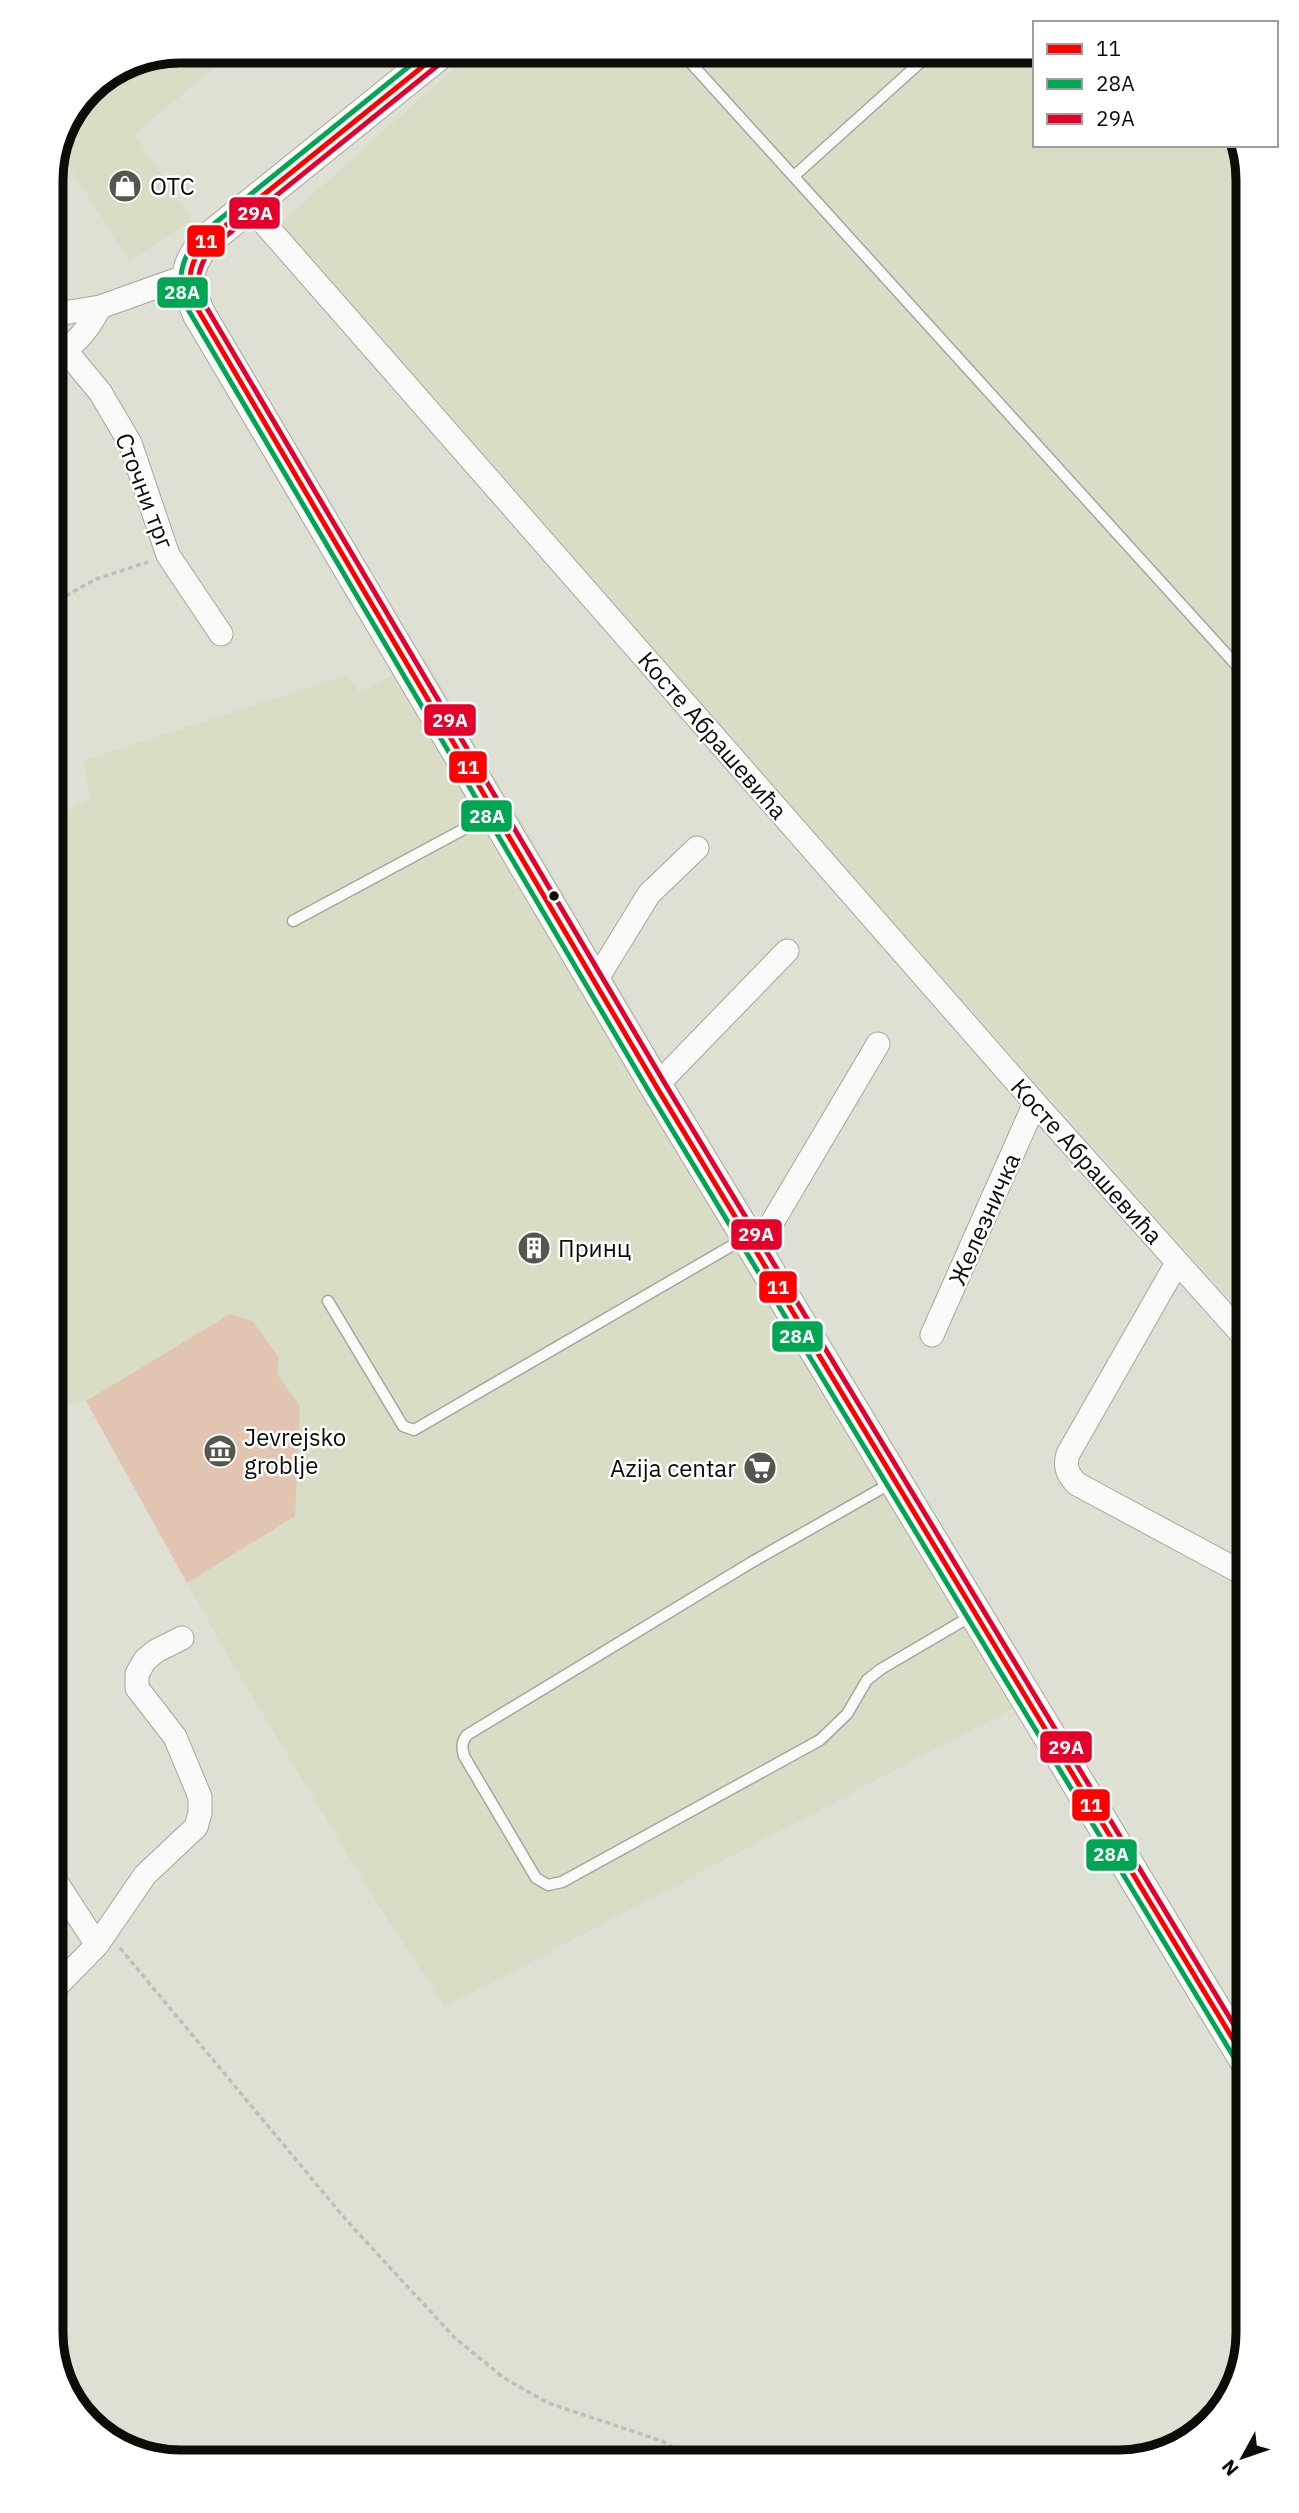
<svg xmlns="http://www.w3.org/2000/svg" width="1299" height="2513" viewBox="0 0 1299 2513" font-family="'IBM Plex Sans',sans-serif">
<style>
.built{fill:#d9ddc6}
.green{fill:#e1c5b1}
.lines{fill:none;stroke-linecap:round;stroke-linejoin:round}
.lane-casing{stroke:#a5a79d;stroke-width:13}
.street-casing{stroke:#a5a79d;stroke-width:25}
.secondary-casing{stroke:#a5a79d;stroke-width:34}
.path{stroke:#bebfba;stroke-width:3.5;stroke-dasharray:5 3.5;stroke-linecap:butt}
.lane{stroke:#fafaf8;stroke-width:10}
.street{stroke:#fafaf8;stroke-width:23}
.secondary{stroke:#fafaf8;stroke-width:32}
.bus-1-casing{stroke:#fff;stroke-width:10}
.bus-2-casing{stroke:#fff;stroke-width:10}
.bus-3-casing{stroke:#fff;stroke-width:10}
.bus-1{stroke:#f00;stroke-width:5}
.bus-2{stroke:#00a651;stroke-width:5}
.bus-3{stroke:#e4002b;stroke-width:5}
.bus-dot{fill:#0c0d06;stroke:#fff;stroke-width:2.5}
.labels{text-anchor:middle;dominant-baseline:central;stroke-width:5;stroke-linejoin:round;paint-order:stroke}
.poi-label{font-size:24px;fill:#0c0d06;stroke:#fff;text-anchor:start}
.street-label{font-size:24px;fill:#0c0d06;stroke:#fff}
.rim{fill:none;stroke:#0c0d06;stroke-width:9}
.line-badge{stroke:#fff;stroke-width:2.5}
.badge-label{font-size:19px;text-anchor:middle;font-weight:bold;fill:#fff}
</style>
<rect width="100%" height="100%" fill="#dde0d3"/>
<path class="built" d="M180 51H235L134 134 192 220 129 261 60 152 89 88 131 60Z
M473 51H784L786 54 789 51H1035V145H1241L1248 180V1320L274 229Z
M425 657 1034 1697 445 2007 377 1903 235 1668 187 1583 295 1516 300 1406 277 1374 279 1358 253 1321 230 1314 86 1401 51 1409V818L90 799 83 761 346 675 360 693Z"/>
<path class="green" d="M230 1314 253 1321 279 1358 277 1374 300 1406 295 1516 187 1583 86 1401Z"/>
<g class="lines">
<defs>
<path id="lane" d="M680 51 1248 678
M794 176 933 51
M293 921 492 814
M328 1301 403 1426 414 1430 745 1238
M893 1482 752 1562 467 1735C461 1742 462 1748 464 1756L536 1878 548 1885 562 1882 820 1740 847 1714 867 1680 881 1669 973 1615"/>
<path id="street" d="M250 207 1035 1103 1248 1341
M51 315 100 307 187 276
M66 351 100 392 130 443 168 555 221 634
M51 362C74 344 86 334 100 307
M595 982 649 894 697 848
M656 1086 787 951
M756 1250 878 1044
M1177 1263 1068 1454C1064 1467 1068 1475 1077 1484L1248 1576
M932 1335 1035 1103
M51 1874 97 1945
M51 1992 97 1945 145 1875 196 1827 200 1813V1797L175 1737 137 1688V1674L145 1660 156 1651 182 1638"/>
<path id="secondary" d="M442 51 205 242C183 271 185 282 199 314L656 1086 1248 2064"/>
</defs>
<use href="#lane" class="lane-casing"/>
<use href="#street" class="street-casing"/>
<use href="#secondary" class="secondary-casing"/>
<path class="path" d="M51 604 96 579 148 562
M120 1948 347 2221 455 2338 504 2378 548 2403 662 2441 697 2462"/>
<use href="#lane" class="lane"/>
<use href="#street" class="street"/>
<use href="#secondary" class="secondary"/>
<defs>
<path id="bus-1" d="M442 51 205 242C190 263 186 278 194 303L656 1086 1248 2064"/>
<path id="bus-2" d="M428 51 199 236C181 259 176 278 186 306L648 1090 1241 2069"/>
<path id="bus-3" d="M447 58 211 248C199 266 195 279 202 300L664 1082 1248 2048"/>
</defs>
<use href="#bus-1" class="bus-1-casing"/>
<use href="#bus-2" class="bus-2-casing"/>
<use href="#bus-3" class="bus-3-casing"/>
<use href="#bus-1" class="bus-1"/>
<use href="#bus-2" class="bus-2"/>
<use href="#bus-3" class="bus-3"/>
</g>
<defs>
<symbol id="shop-disc" viewBox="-11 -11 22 22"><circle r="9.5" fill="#55574e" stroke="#fff"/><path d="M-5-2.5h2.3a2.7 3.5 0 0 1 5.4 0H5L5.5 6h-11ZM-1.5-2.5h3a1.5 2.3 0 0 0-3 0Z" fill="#fff"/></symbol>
<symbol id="building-disc" viewBox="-11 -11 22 22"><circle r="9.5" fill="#55574e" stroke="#fff"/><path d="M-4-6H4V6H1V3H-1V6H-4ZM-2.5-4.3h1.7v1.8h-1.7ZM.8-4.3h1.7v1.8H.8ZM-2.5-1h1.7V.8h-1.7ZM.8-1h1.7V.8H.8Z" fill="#fff"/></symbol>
<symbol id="museum-disc" viewBox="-11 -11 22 22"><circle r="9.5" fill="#55574e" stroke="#fff"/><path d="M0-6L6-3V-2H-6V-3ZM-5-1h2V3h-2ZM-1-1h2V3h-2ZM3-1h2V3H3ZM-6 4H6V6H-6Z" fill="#fff"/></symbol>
<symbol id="supermarket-disc" viewBox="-11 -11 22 22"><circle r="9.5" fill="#55574e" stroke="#fff"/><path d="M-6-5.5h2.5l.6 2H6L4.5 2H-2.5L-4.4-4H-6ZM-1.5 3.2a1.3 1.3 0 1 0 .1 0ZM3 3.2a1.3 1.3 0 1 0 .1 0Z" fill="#fff"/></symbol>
</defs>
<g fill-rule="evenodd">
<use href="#shop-disc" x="106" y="167" width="38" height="38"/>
<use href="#building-disc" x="515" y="1229" width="38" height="38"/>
<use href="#museum-disc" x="201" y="1432" width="38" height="38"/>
<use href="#supermarket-disc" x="741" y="1449" width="38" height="38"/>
</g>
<circle class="bus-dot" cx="554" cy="896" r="6"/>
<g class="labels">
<g class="poi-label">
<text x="150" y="186">OTC</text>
<text x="558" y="1248">Принц</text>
<text x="244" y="1437">Jevrejsko<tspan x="244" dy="28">groblje</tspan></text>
<text x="736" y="1468" text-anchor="end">Azija centar</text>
</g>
<g class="street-label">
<text transform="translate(145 491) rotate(69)">Сточни трг</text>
<text transform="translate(713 735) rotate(49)">Косте Абрашевића</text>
<text transform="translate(1087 1161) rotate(48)">Косте Абрашевића</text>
<text transform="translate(984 1219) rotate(-66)">Железничка</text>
</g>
</g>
<path d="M0 0H1299V2513H0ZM180 63H1119A117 117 0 0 1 1236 180V2333A117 117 0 0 1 1119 2450H180A117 117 0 0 1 63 2333V180A117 117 0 0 1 180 63Z" fill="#fff" fill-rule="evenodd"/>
<path class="rim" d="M180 63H1119A117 117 0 0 1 1236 180V2333A117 117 0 0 1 1119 2450H180A117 117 0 0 1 63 2333V180A117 117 0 0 1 180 63Z"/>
<g class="line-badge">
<rect x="228" y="196" width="53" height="34" rx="7" fill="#e4002b"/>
<rect x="186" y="224" width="40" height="34" rx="7" fill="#f00"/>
<rect x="156" y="276" width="53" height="33" rx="7" fill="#00a651"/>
<rect x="423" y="703" width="54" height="34" rx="7" fill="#e4002b"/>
<rect x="448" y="750" width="40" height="34" rx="7" fill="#f00"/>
<rect x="460" y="799" width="53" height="34" rx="7" fill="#00a651"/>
<rect x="730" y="1218" width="53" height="33" rx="7" fill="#e4002b"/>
<rect x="758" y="1270" width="40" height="34" rx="7" fill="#f00"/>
<rect x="771" y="1320" width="53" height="33" rx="7" fill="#00a651"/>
<rect x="1039" y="1730" width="54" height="34" rx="7" fill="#e4002b"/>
<rect x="1071" y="1788" width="40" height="34" rx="7" fill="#f00"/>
<rect x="1085" y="1838" width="53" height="34" rx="7" fill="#00a651"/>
</g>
<g class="badge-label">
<text x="255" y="220">29А</text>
<text x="206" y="248">11</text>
<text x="182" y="299">28А</text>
<text x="450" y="727">29А</text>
<text x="468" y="774">11</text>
<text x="487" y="823">28А</text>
<text x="756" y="1241">29А</text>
<text x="778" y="1294">11</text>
<text x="797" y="1343">28А</text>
<text x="1066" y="1754">29А</text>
<text x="1091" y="1812">11</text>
<text x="1111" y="1861">28А</text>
</g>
<rect x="1033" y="21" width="245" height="126" fill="#ffffff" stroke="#9e9e9b" stroke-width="2"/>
<rect x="1047" y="44" width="35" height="10" fill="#ff0000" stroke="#9e9e9b" stroke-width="2"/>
<text x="1096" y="56" font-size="21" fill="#0c0d06">11</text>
<rect x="1047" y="79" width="35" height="10" fill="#00a651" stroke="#9e9e9b" stroke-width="2"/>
<text x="1096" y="91" font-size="21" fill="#0c0d06">28А</text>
<rect x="1047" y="114" width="35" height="10" fill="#e4002b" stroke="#9e9e9b" stroke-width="2"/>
<text x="1096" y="126" font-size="21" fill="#0c0d06">29А</text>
<g transform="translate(1243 2457) rotate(230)" stroke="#ffffff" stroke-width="5" paint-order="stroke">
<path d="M0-5L12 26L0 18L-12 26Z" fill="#0c0d06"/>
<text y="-10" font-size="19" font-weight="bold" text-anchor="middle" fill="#0c0d06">N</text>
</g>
</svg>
